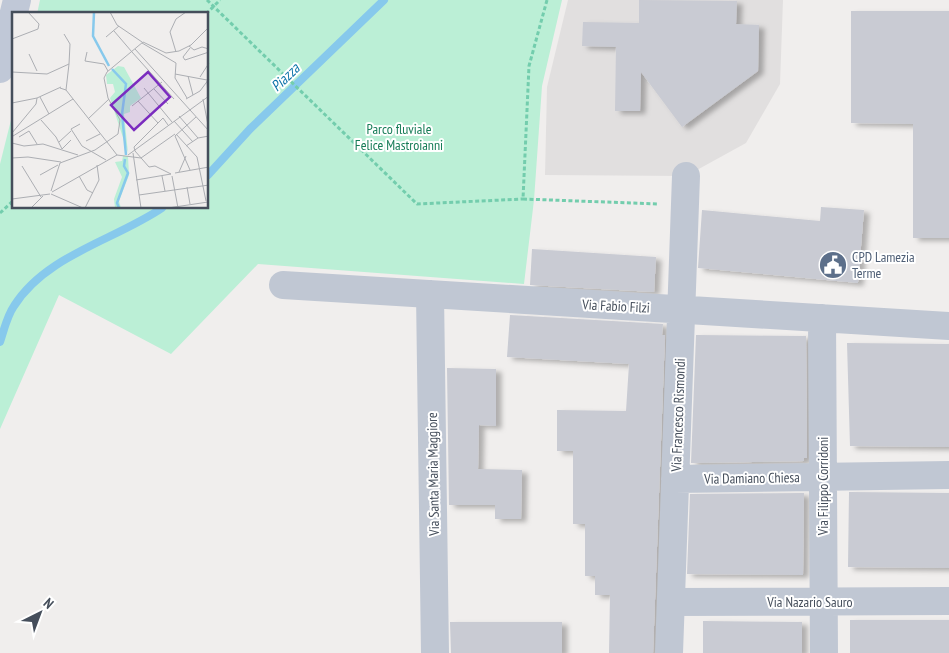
<svg xmlns="http://www.w3.org/2000/svg" width="949" height="653" viewBox="0 0 949 653" font-family="'PT Sans Narrow',sans-serif">
<style>
.education{fill:#e1dfdf}
.green{fill:#bbefd6}
.lines{fill:none;stroke-linecap:round;stroke-linejoin:round}
.stream{stroke:#87c9ec;stroke-width:8}
.building{fill:#c9cbd3;filter:url(#shadow)}
.path{stroke:#73cdad;stroke-width:3;stroke-dasharray:4 2.5;stroke-linecap:butt}
.minor{stroke:#c0c7d3;stroke-width:28}
.secondary{stroke:#c0c8d7;stroke-width:28}
.labels{text-anchor:middle;dominant-baseline:central;stroke-width:4;stroke-linejoin:round;paint-order:stroke}
.park-label{font-size:14px;fill:#167c57;stroke:#fff}
.service-label{font-size:14px;fill:#4e5e75;stroke:#fff;text-anchor:start}
.street-label{font-size:14px;fill:#454e5b;stroke:#fff}
.water-label{font-size:15px;font-style:italic;fill:#0b72a8;stroke:#fff}
.inset-river{fill:none;stroke:#87c9ec;stroke-width:2.5}
.inset-road{fill:none;stroke:#acaeb3;stroke-width:1}
.view{fill:#7b2cbf;fill-opacity:0.15;stroke:#7b2cbf;stroke-width:2.5}
.inset-edge{fill:none;stroke:#454e5b;stroke-width:2.5}
</style>
<defs>
<filter id="shadow"><feDropShadow dx="5.5" dy="3" stdDeviation="2.5" flood-color="#0004"/></filter>
</defs>
<rect width="100%" height="100%" fill="#f0eeed"/>
<path class="education" d="M568 0H783L780 84 746 143 686 176 545 175 547 87Z"/>
<path class="green" d="M40 0H562L542 86 534 200 524 284 258 264 171 354 59 295 0 429V164L14 108V208H208V14H37Z"/>
<g class="lines">
<path class="stream" d="M208 175 250 129 384 0
M0 342C4 330 7 316 14 306 46 255 115 240 162 208"/>
</g>
<path class="building" d="M639 0 737 1 736 24 759 25 758 71 682 127 641 72 640 111H615L616 47 582 46 583 22 639 23Z
M851 11H949V238H913V124L851 123Z
M821 207 864 210 858 283 698 268 702 210 820 221Z
M532 249 656 257 654 292 530 285Z
M510 315 663 324 662 335H665L653 653H609L610 595H595V576H585V524H573V451H557V410L626 411 629 364 507 357Z
M696 335 806 336 807 458H804V461L691 463Z
M847 343 949 344V447L850 446Z
M447 368 496 369V426L479 425 478 469 522 470 521 519H495V505H449Z
M849 492 949 493V568L848 567Z
M804 493 803 575 687 574 690 494Z
M850 620H949V653H850Z
M703 621 802 622V653H703Z
M450 622H562V653H451Z"/>
<g class="lines">
<path class="path" d="M207 0 417 204 523 199
M547 0 529 66 523 199 659 204
M206 14 220 0
M0 213 14 200"/>
<path class="minor" d="M283 285 949 326
M430 294 435 653
M822 318 824 653
M675 479 949 475
M671 602 949 601
M669 653 686 176"/>
<path class="secondary" d="M0 69 17 0"/>
</g>
<defs>
<symbol id="civic-disc" viewBox="-11 -11 22 22"><circle r="9.5" fill="#5c6f8a" stroke="#fff"/><path d="M-.6-6.5H3V-4.5H.6V-3L4-1V1h2V6H-6V1h2V-1L-.6-3ZM-1.2 2.5V6h2.4V2.5Z" fill="#fff"/></symbol>
</defs>
<g fill-rule="evenodd">
<use href="#civic-disc" x="817" y="249" width="32" height="32"/>
</g>
<g class="labels">
<g class="park-label">
<text x="399" y="129">Parco fluviale<tspan x="399" dy="16">Felice Mastroianni</tspan></text>
</g>
<g class="service-label">
<text x="852" y="257">CPD Lamezia<tspan x="852" dy="16">Terme</tspan></text>
</g>
<g class="street-label">
<text transform="translate(616 306) rotate(3)">Via Fabio Filzi</text>
<text transform="translate(678 415) rotate(-88)">Via Francesco Rismondi</text>
<text transform="translate(433 474) rotate(-91)">Via Santa Maria Maggiore</text>
<text transform="translate(752 478) rotate(-1)">Via Damiano Chiesa</text>
<text transform="translate(823 486) rotate(-90)">Via Filippo Corridoni</text>
<text x="810" y="602">Via Nazario Sauro</text>
</g>
<g class="water-label">
<text transform="translate(285 77) rotate(-44)">Piazza</text>
</g>
</g>
<g transform="translate(12 12)">
<rect width="196" height="196" fill="#f0eeed"/>
<path d="M106 54 112 55 129 86 118 94V100L112 102 116 141 98 86 103 80 101 72H95L94 63ZM111 144H116L117 163 107 189 109 196H103L102 187 110 165 103 150 110 149Z" fill="#bbefd6"/>
<path class="inset-river" d="M82 0 81 24 97 54M100 57 114 72 110 102 114 143M107 196 105 191 116 161 112 154 113 147"/>
<path class="inset-road" d="M98 0 105 13 130 30M102 19 120 40M52 22 58 32 57 52M94 25 107 14M0 27 26 17 27 12 16 0M130 31 164 51 163 66 175 86M177 34 182 38 190 35 197 37M178 36 171 45 173 48 197 40M123 37 197 119M75 40 73 49 92 52 96 59M120 40 162 87M164 40 158 20 164 7 174 0M17 42 25 59M0 60 35 62 57 52 54 78M163 62 195 68M176 64 181 83M188 65 197 51M195 69 196 84M48 76 54 78 95 130M132 76 160 110M142 77 156 92M28 85 37 102M174 87 188 79 197 67M191 87 196 113M126 89 146 111M0 91 25 86 49 75M120 94 150 70M167 104 186 126M76 107 97 87M29 108 44 125 50 137 59 128M162 109 181 130M68 112 59 117 70 134 94 148M0 121 24 92 25 86M164 122 185 145 194 189M1 124 61 87M7 125 17 119 25 132M74 129 88 122M47 130 59 119M0 131 12 134 31 132 66 143M174 134 186 126 197 124M123 139 122 135 151 106 156 113M123 139 137 155 143 154 159 162M121 141 129 196M105 143 129 146M116 143 197 84M0 146 16 145 49 150M129 146 163 122M10 154 29 185M178 158 163 124 184 105M167 160 174 144M163 161 197 155M28 163 46 153M67 164 75 178 81 181M150 164 153 179M160 164 166 196M124 168 159 162M175 175 178 192M39 179 48 151 83 138 106 122 108 108 96 86 92 66 95 60 131 30 154 41 167 39 179 33 197 15M40 180 105 143 95 130M39 182 71 196M127 183 197 173M0 187 38 182M19 196 31 184M73 196 87 168 85 153M156 196 196 190"/>
<path class="view" d="M136 60 158 85 122 118 99 93Z"/>
<rect width="196" height="196" class="inset-edge"/>
</g>
<g transform="translate(40 613) rotate(42)" stroke="#ffffff" stroke-width="4" paint-order="stroke">
<path d="M0-4L9 19L0 12L-9 19Z" fill="#454e5b"/>
<text y="-8" font-size="14" font-weight="bold" text-anchor="middle" fill="#454e5b">N</text>
</g>
</svg>
